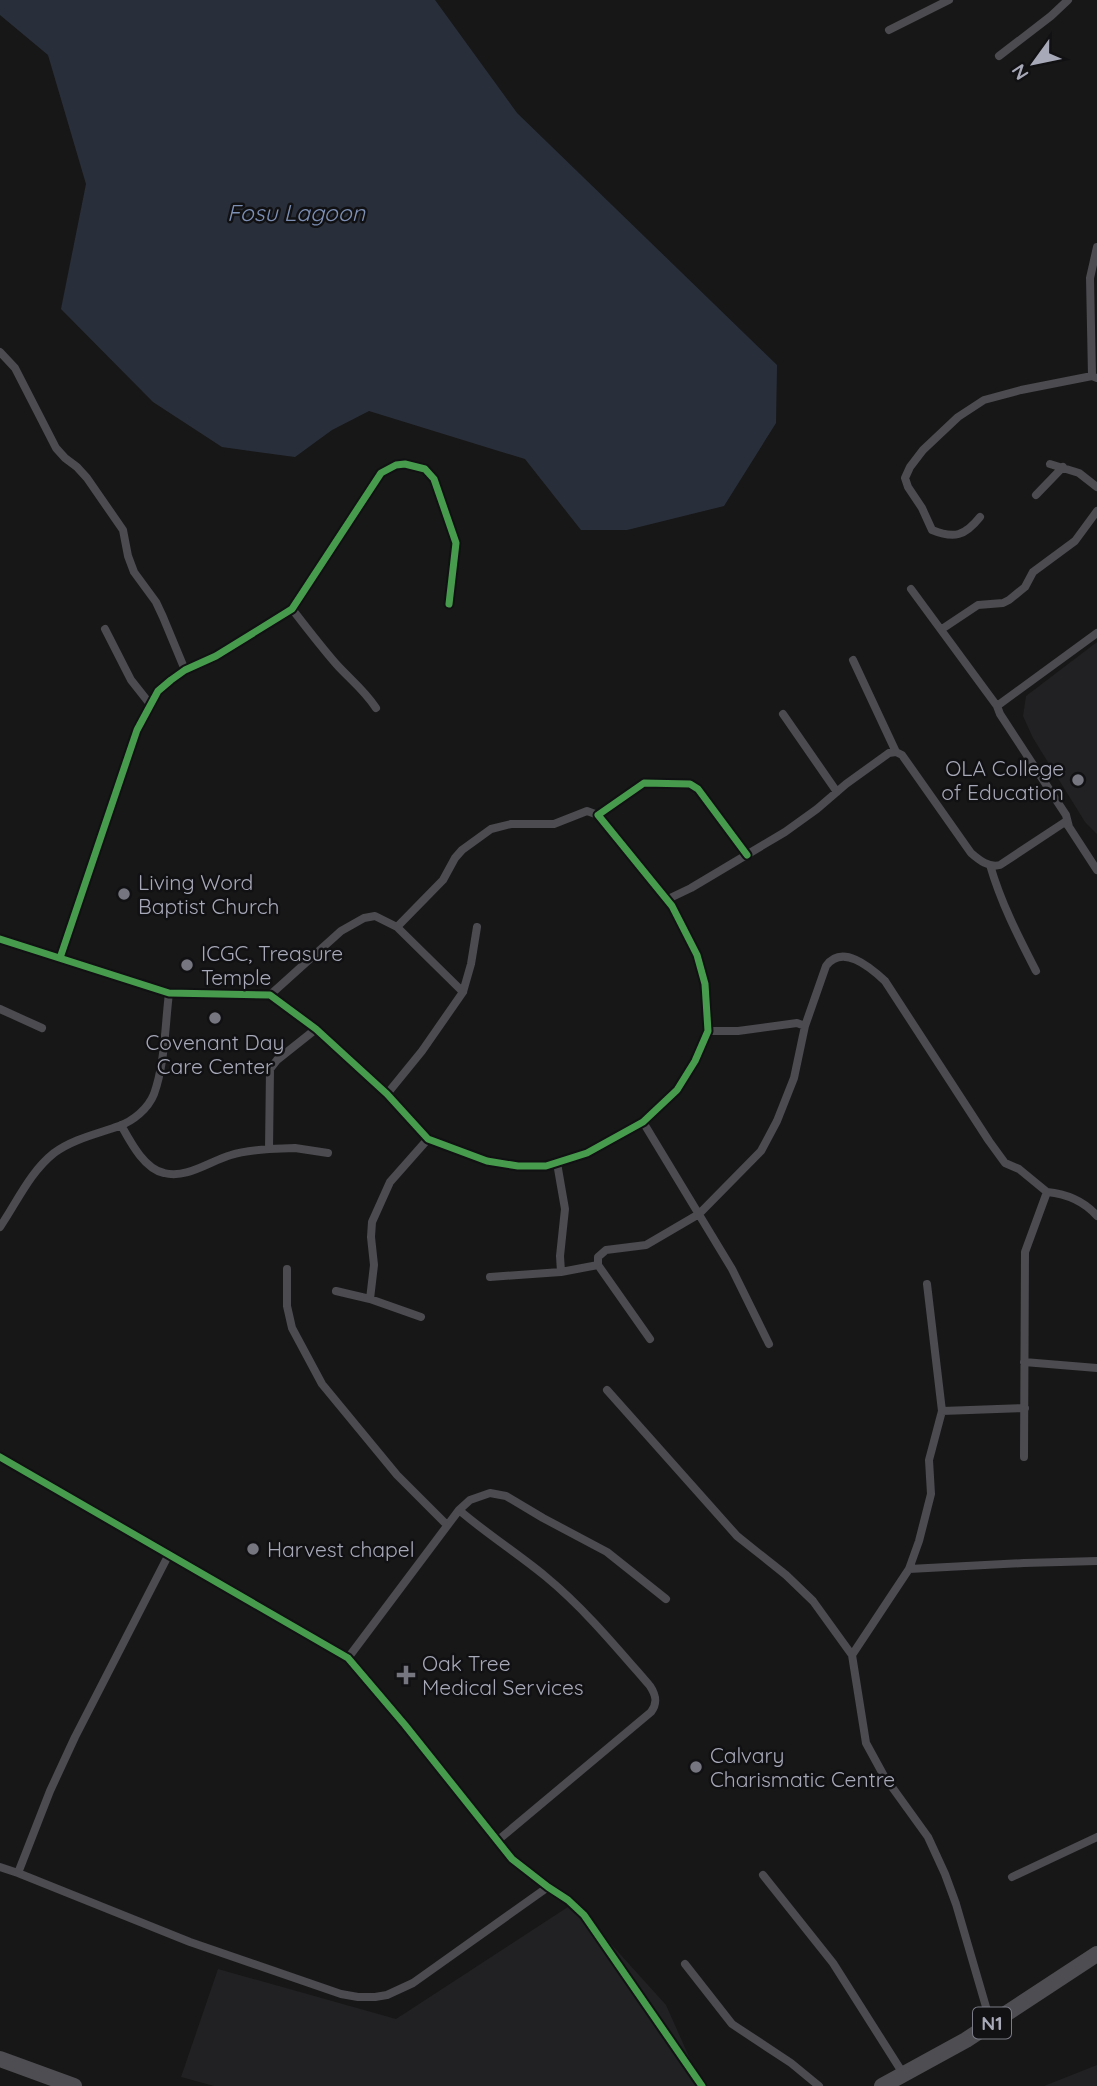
<svg xmlns="http://www.w3.org/2000/svg" width="1097" height="2086" viewBox="0 0 1097 2086" font-family="Quicksand,sans-serif">
<style>
.built{fill:#212123}
.water{fill:#292f3a}
.lines{fill:none;stroke-linecap:round;stroke-linejoin:round}
.street{stroke:#4b4b50;stroke-width:8}
.highway{stroke:#4e4e52;stroke-width:16}
.cycleway-casing{stroke:#111113;stroke-width:11}
.cycleway{stroke:#469c4c;stroke-width:7}
.poi-dot{fill:#757680;stroke:#111113;stroke-width:2.5}
.labels{text-anchor:middle;dominant-baseline:central;stroke-width:5;stroke-linejoin:round;paint-order:stroke}
.shield{fill:#111113;stroke:#7a7b87;stroke-width:2}
.shield-label{font-size:19px;font-weight:bold;fill:#a7a9b9}
.poi-label{font-size:21px;fill:#a7a9b9;stroke:#111113;text-anchor:start}
.water-label{font-size:23px;font-style:italic;fill:#7d8fb5;stroke:#111113}
</style>
<rect width="100%" height="100%" fill="#171717"/>
<path class="built" d="M1097 642V834L1085 822 1033 738 1023 716 1026 696Z
M574 1903 666 2005 702 2086H214L181 2077 218 1969 396 2019Z
M1097 2065V2086H1044Z"/>
<path class="water" d="M0 0H435L517 113 777 365 776 423 724 506 627 530H581L525 459 369 411 332 430 295 457 222 447 153 402 61 309 86 184 48 55 0 15Z"/>
<g class="lines">
<path class="street" d="M889 30 949 0
M999 56 1051 16 1068 0
M0 352 15 368 56 448 65 458 77 467 87 478 123 530 128 556 134 572 156 602 163 617 185 670
M1092 376 1090 278 1097 247
M1050 464 1079 473 1097 487
M1036 495 1063 467
M980 517C965 536 954 539 932 530L922 508 908 487 905 478 910 467 923 450 958 417 984 400 1021 390 1092 376 1097 378
M911 589 997 706 1000 714 1066 815 1069 827 1097 870
M292 609C307 628 322 648 338 666 351 680 365 691 376 708
M105 629 131 680 150 704
M942 629 978 605 1003 603 1009 600 1025 587 1033 572 1075 541 1097 511
M853 660 896 752
M997 706 1097 633
M783 714 837 792
M990 865C1001 903 1018 936 1036 971
M668 899 691 888 785 832 817 809 846 784 889 753 896 752 902 755 971 853C979 860 989 868 1000 865L1065 822 1069 827
M397 927 443 880 455 858 462 850 491 829 511 824H554L587 811 598 815
M0 939 169 993 270 995 316 1029 387 1094 428 1139 487 1161 518 1166H546L587 1153 643 1122 677 1090 695 1061 708 1031 705 984 697 955 672 906 598 815 644 783 690 784 698 789 747 855
M60 958 137 730 158 691 171 680 185 670 216 656 292 609 381 473 396 465 405 464 425 469 434 479 456 543 449 604
M270 995 341 931 364 918 375 916 397 927 463 992
M0 1009 42 1028
M805 1026 826 966C842 944 869 966 885 981L989 1141 1005 1163 1019 1169 1047 1192 1025 1252 1024 1457
M316 1029 277 1060 270 1069 269 1149 295 1148 328 1153
M387 1094 422 1051 463 992 471 964 477 927
M643 1122 732 1269 769 1344
M121 1125C130 1141 144 1169 164 1173 187 1179 210 1161 231 1155 243 1151 256 1150 269 1149
M557 1163 565 1209 560 1256 561 1272
M1047 1192C1067 1194 1084 1201 1097 1216
M0 1227C17 1202 30 1172 54 1153 73 1139 97 1134 119 1126 133 1121 148 1109 154 1094 165 1063 165 1026 169 993
M287 1269V1306L292 1328 322 1384 397 1475 447 1525
M490 1277 561 1272 598 1265
M927 1284 942 1411 929 1460 931 1494 919 1541 909 1569 852 1655 866 1743 884 1776 928 1837 945 1874 956 1904 991 2024
M336 1291 370 1299 374 1265 371 1237 372 1222 390 1182 428 1139
M370 1299 421 1317
M650 1339 598 1265V1257L606 1250 646 1245 699 1214 761 1151 777 1121 794 1078 805 1026 797 1023 738 1031H708
M1024 1362 1097 1368
M607 1390 737 1536 786 1575 813 1601 852 1655
M942 1411 1025 1408
M0 1457 348 1658 405 1725 512 1859 548 1887 568 1900 584 1915 702 2086
M459 1510C487 1534 517 1553 545 1576 584 1608 617 1648 650 1686 656 1695 658 1703 651 1712L497 1841
M909 1569 1024 1563 1097 1561
M348 1658 459 1510 470 1500 490 1493 506 1496 543 1518 607 1552 666 1599
M0 1867 18 1873 50 1791 75 1737 168 1556
M18 1873 190 1942 341 1994 358 1997H375L387 1995 413 1983 548 1887
M763 1875 833 1963 904 2075
M1012 1877 1097 1837
M685 1964 732 2024 791 2063 819 2086"/>
<path class="highway" d="M0 2059 74 2086
M882 2086 966 2040 1097 1954"/>
<defs>
<path id="cycleway" d="M0 939 169 993 270 995 316 1029 387 1094 428 1139 487 1161 518 1166H546L587 1153 643 1122 677 1090 695 1061 708 1031 705 984 697 955 672 906 598 815 644 783 690 784 698 789 747 855
M60 958 137 730 158 691 171 680 185 670 216 656 292 609 381 473 396 465 405 464 425 469 434 479 456 543 449 604
M0 1457 348 1658 405 1725 512 1859 548 1887 568 1900 584 1915 702 2086"/>
</defs>
<use href="#cycleway" class="cycleway-casing"/>
<use href="#cycleway" class="cycleway"/>
</g>
<g class="poi-dot">
<circle cx="1078" cy="780" r="7"/>
<circle cx="124" cy="894" r="7"/>
<circle cx="187" cy="965" r="7"/>
<circle cx="215" cy="1018" r="7"/>
<circle cx="253" cy="1549" r="7"/>
<path d="M402.5 1664.5h7v7h7v7h-7v7h-7v-7h-7v-7h7z"/>
<circle cx="696" cy="1767" r="7"/>
</g>
<g class="labels">
<rect class="shield" x="973" y="2007.5" width="38" height="31" rx="5"/>
<g class="shield-label">
<text x="992" y="2023">N1</text>
</g>
<g class="poi-label">
<text x="1064" y="768" text-anchor="end">OLA College<tspan x="1064" dy="24">of Education</tspan></text>
<text x="138" y="882">Living Word<tspan x="138" dy="24">Baptist Church</tspan></text>
<text x="201" y="953">ICGC, Treasure<tspan x="201" dy="24">Temple</tspan></text>
<text x="215" y="1042" text-anchor="middle">Covenant Day<tspan x="215" dy="24">Care Center</tspan></text>
<text x="267" y="1549">Harvest chapel</text>
<text x="422" y="1663">Oak Tree<tspan x="422" dy="24">Medical Services</tspan></text>
<text x="710" y="1755">Calvary<tspan x="710" dy="24">Charismatic Centre</tspan></text>
</g>
<g class="water-label">
<text x="296" y="212">Fosu Lagoon</text>
</g>
</g>
<g transform="translate(1034 63) rotate(237)" stroke="#111113" stroke-width="5" paint-order="stroke">
<path d="M0-5L12 26L0 18L-12 26Z" fill="#a7a9b9"/>
<text y="-10" font-size="19" font-weight="bold" text-anchor="middle" fill="#a7a9b9">N</text>
</g>
</svg>
